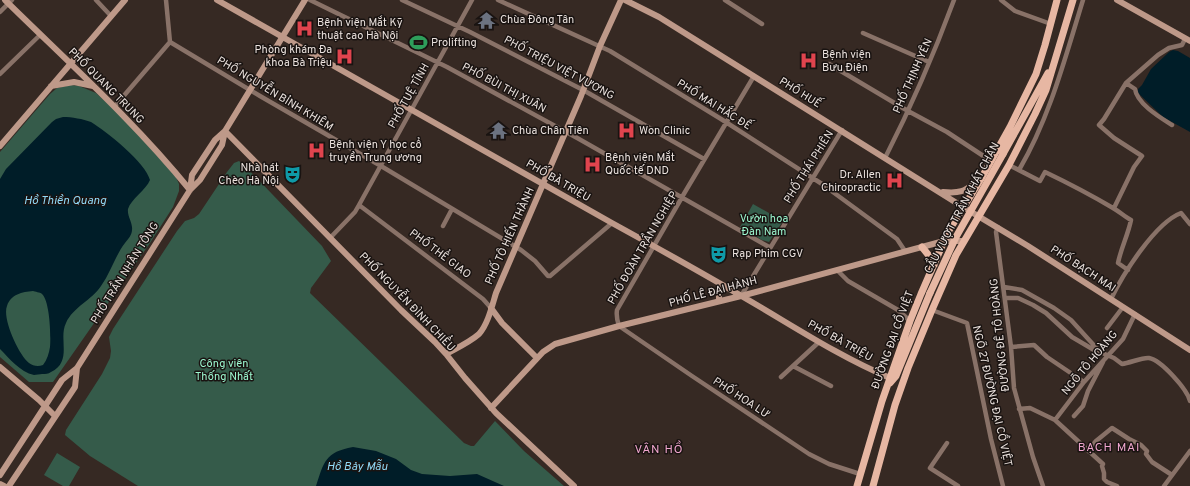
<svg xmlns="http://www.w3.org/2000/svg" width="1190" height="486" viewBox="0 0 1190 486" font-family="Overpass,sans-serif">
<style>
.green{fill:#355b4a}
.water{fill:#001d28;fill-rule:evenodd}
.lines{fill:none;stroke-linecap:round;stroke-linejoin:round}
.street{stroke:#897268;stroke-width:4.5}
.secondary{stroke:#be9989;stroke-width:6}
.primary{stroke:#e7b7a3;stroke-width:7}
.primary-bridge{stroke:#e7b7a3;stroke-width:7}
.labels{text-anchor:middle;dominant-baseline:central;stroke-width:3;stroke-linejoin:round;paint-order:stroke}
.poi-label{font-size:11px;fill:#ebe2de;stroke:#191311;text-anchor:start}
.street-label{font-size:11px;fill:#ebe2de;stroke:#191311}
.park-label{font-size:11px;fill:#9cf8d0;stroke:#191311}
.water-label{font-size:12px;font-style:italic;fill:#90d9f7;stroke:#191311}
.neighbourhood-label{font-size:12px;letter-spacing:1px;fill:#f0a6ce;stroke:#191311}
</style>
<rect width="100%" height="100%" fill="#362923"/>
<path class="green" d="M71 85 79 86 96 93 117 112 175 175 179 184V191L173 207 150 243 53 382H29L0 357V152L50 94 57 88Z
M239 161 245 166 322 246 331 261 311 288 310 293 464 443 471 446H474L495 421 524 451 564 486H138L90 456 65 435 66 430 102 374 110 358 111 351 109 337 113 329 177 231 185 221 194 218 199 214 227 172 234 163Z
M753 204 783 221 769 242 762 240 740 227Z
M57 453 80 467 69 486H63L44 475Z"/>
<path class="water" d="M1173 50 1178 51 1190 58V132L1163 117 1137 92 1138 89 1142 85 1151 69 1169 52Z
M63 117C72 117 83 119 91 122 106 131 146 163 150 180 146 190 131 199 128 209 127 216 133 223 132 230 132 235 128 239 125 243 115 256 111 272 101 286 92 300 73 307 66 323 58 339 73 361 51 372 48 374 46 374 42 374 40 374 36 375 34 375 20 372 9 358 0 349V179L6 169 52 122 56 119ZM33 291C35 292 40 292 42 294 50 301 51 337 50 347 49 353 47 360 43 365 38 367 33 366 29 363 18 354 2 318 7 306 11 294 22 292 33 291Z
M353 447 376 451 396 459 411 470 422 474 450 476 477 474 504 486H316C324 462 325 452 353 447Z"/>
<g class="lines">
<path class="street" d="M96 0 111 16
M310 0 447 67 579 139 769 247
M402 0 470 32 583 90 704 159
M498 0 610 51 721 119 822 184 897 239 905 251
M725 0 762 24
M1001 0 1015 11 1051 24
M0 12 12 0
M863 33 929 62
M170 42 260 96 381 166 521 250 535 261 548 276H550L612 223
M829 64 908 111 947 132 991 161
M0 74 40 35
M754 76 685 192 617 310C616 316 617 320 619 326L692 376 809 454 829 464 860 474
M1126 83 1135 89C1137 104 1161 118 1172 125
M115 106 170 42 166 0
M885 158C911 107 934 54 954 0
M1009 165 1040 181 1045 172C1068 183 1091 195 1113 208 1120 212 1125 217 1131 220 1128 235 1121 248 1118 263L1128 270
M1019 170C1050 117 1065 58 1083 0
M359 205 483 299 491 308
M1114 208 1134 167 1142 156 1114 138 1099 125 1104 119 1126 83 1158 55 1169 48 1182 45 1185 39
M443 226 452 209
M998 227 996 232 1011 347 1014 388 1033 457 1043 486
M330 238 355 212 359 205 472 0
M837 270 848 281 898 310 910 321
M1004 287 1022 290 1054 308 1071 320 1100 352 1114 358 1122 364C1130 363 1143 357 1149 358 1161 360 1187 389 1190 401
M741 296 842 130
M1005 298H1018L1033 305 1046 313 1072 337 1094 350
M1111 299C1123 274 1155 223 1181 213L1190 224
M932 310 967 323 991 439 1003 486
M1107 328 1123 307
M1011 347 1034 345 1047 357 1084 382
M793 366 831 386
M781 377 819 342
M1019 409 1030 408 1055 420 1103 464 1102 466 1104 473V479L1107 482 1117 486
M1074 416 1083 406 1088 391 1103 362
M1055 420 1084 382 1123 339 1135 314
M947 443 930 468 958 486
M1088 451 1096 441 1112 428 1129 439 1141 445 1147 451 1146 454 1152 462 1172 475
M1164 486 1190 451"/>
<path class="secondary" d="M5 0C68 62 134 121 190 190
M217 0 612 223C663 251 713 279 762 308 804 333 845 359 890 378
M625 0 659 17 963 207 1028 246 1190 350
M1117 0 1190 41
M51 86 74 82 93 86
M225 131 401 310 435 342 446 354 465 378 496 413 574 486
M0 146 125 0
M190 190 192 175 215 140 225 131 305 0
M943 192C963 194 965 190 981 179
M719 284V301
M491 308 502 323 537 358
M446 354C457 348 470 342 479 334 488 324 492 306 496 293L581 96 600 46 621 0
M0 367 39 400 55 416
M491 408 543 352 555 344 619 326 741 296 944 241H964
M0 475 62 380 77 368 190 190 200 180 222 145 225 131
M0 484 4 486
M9 486 75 387 77 368"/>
<path class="primary" d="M1003 154 1048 73
M922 247 930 257 934 265
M890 383 896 376 930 293
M857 486 882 401 910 321 921 294 948 232 981 179 1010 127 1036 74 1045 45 1057 0
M873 486 895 405 908 368 932 310 956 255 1009 165 1035 114 1046 90 1073 0"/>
<path class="primary-bridge" d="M930 293 956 237 1003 154"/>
</g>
<defs>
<symbol id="temple-bare" viewBox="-9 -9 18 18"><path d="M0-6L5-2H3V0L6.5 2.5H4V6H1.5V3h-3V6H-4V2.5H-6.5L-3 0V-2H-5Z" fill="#6b7280" stroke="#191311" stroke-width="2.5" paint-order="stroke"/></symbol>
<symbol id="hospital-bare" viewBox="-9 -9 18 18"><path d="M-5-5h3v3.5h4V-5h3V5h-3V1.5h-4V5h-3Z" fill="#e0444e" stroke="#191311" stroke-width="2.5" paint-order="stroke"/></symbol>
<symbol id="stadium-bare" viewBox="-9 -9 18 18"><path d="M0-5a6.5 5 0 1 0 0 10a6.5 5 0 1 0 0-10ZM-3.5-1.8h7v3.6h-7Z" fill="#2e9e5b" stroke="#191311" stroke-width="2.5" paint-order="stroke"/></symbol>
<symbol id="theatre-bare" viewBox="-9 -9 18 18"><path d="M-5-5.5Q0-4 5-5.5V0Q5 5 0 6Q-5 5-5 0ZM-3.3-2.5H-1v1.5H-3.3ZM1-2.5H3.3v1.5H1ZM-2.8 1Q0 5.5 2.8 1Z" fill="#0f9aa8" stroke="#191311" stroke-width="2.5" paint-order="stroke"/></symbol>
</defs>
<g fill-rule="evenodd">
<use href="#temple-bare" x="474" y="8" width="25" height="25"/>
<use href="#hospital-bare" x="292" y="16" width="25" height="25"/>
<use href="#stadium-bare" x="406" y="30" width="25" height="25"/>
<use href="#hospital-bare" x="332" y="44" width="25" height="25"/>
<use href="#hospital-bare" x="796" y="48" width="25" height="25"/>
<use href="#temple-bare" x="486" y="118" width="25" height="25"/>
<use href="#hospital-bare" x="614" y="118" width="25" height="25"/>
<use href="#hospital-bare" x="304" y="138" width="25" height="25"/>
<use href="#hospital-bare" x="580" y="152" width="25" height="25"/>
<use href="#theatre-bare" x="280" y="162" width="25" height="25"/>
<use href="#hospital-bare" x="882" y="168" width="25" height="25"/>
<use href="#theatre-bare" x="706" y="242" width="25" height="25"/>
</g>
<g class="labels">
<g class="poi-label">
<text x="500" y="20">Chùa Đông Tân</text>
<text x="317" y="23">Bệnh viện Mắt Kỹ<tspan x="317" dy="13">thuật cao Hà Nội</tspan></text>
<text x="431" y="43">Prolifting</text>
<text x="332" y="50" text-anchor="end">Phòng khám Đa<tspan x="332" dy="13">khoa Bà Triệu</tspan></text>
<text x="822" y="55">Bệnh viện<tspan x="822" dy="13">Bưu Điện</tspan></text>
<text x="512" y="131">Chùa Chân Tiên</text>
<text x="639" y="131">Won Clinic</text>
<text x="329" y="145">Bệnh viện Y học cổ<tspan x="329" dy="13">truyền Trung ương</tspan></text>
<text x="605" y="158">Bệnh viện Mắt<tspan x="605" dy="13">Quốc tế DND</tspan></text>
<text x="279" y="168" text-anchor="end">Nhà hát<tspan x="279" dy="13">Chèo Hà Nội</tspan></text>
<text x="881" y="175" text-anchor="end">Dr. Allen<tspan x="881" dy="13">Chiropractic</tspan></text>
<text x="732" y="254">Rạp Phim CGV</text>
</g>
<g class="street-label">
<text transform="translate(559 68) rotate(28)">PHỐ TRIỆU VIỆT VƯƠNG</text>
<text transform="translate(913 76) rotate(-66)">PHỐ THỊNH YÊN</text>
<text transform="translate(106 86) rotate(45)">PHỐ QUANG TRUNG</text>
<text transform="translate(504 88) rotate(28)">PHỐ BÙI THỊ XUÂN</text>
<text transform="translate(800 93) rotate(32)">PHỐ HUẾ</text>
<text transform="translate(275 94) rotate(31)">PHỐ NGUYỄN BỈNH KHIÊM</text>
<text transform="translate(409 96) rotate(-61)">PHỐ TUỆ TĨNH</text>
<text transform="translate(714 105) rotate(32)">PHỐ MAI HẮC ĐẾ</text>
<text transform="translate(809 167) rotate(-58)">PHỐ THÁI PHIÊN</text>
<text transform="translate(558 181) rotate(30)">PHỐ BÀ TRIỆU</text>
<text transform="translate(962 208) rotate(-62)">CẦU VƯỢT TRẦN KHÁT CHÂN</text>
<text transform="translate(510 236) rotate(-66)">PHỐ TÔ HIẾN THÀNH</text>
<text transform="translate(643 248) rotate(-60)">PHỐ ĐOÀN TRẦN NGHIỆP</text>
<text transform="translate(440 254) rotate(37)">PHỐ THỂ GIAO</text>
<text transform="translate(1083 269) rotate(33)">PHỐ BẠCH MAI</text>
<text transform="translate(125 273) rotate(-58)">PHỐ TRẦN NHÂN TÔNG</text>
<text transform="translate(713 292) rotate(-15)">PHỐ LÊ ĐẠI HÀNH</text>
<text transform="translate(407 302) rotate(46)">PHỐ NGUYỄN ĐÌNH CHIỂU</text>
<text transform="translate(1000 335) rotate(-96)">ĐƯỜNG ĐÊ TÔ HOÀNG</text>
<text transform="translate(893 340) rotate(-70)">ĐƯỜNG ĐẠI CỒ VIỆT</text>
<text transform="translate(840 341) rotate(29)">PHỐ BÀ TRIỆU</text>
<text transform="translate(1090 363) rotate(-50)">NGÕ TÔ HOÀNG</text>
<text transform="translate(992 396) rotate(77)">NGÕ 27 ĐƯỜNG ĐẠI CỒ VIỆT</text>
<text transform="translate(741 398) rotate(33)">PHỐ HOA LƯ</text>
</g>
<g class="park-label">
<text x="764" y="219">Vườn hoa<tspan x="764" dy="13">Đàn Nam</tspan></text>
<text x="224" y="364">Công viên<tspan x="224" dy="13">Thống Nhất</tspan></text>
</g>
<g class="water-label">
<text x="65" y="201">Hồ Thiền Quang</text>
<text x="357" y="467">Hồ Bảy Mẫu</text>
</g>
<g class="neighbourhood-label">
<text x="1109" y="448">BẠCH MAI</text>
<text x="659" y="450">VÂN HỒ</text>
</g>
</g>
</svg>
